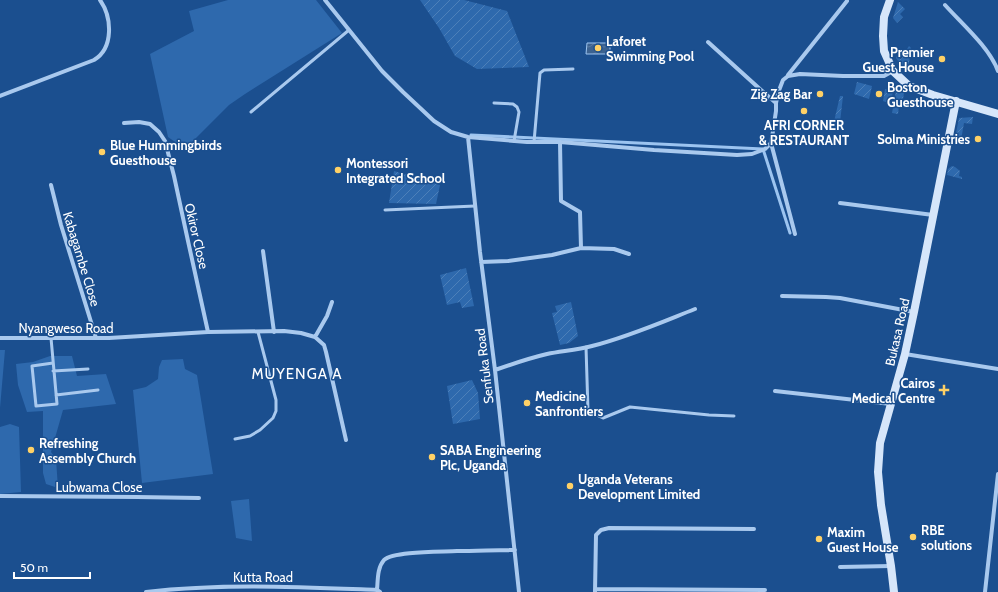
<svg xmlns="http://www.w3.org/2000/svg" width="998" height="592" viewBox="0 0 998 592" font-family="Cabin,sans-serif">
<style>
.grass{fill:#2e69ad}
.garden{fill:url(#garden-furrows)}
.water{fill:url(#water-waves);stroke:#9cc4f0}
.lines{fill:none;stroke-linecap:round;stroke-linejoin:round}
.stream{stroke:#9cc4f0;stroke-width:3}
.lane{stroke:#a9c9ee;stroke-width:3}
.street{stroke:#a9c9ee;stroke-width:4}
.secondary{stroke:#d6e6fa;stroke-width:8}
.poi-dot{fill:#ffd166;stroke:#1b4f8f;stroke-width:1.5}
.labels{text-anchor:middle;dominant-baseline:central;stroke-width:3;stroke-linejoin:round;paint-order:stroke}
.poi-label{font-size:13px;font-weight:bold;fill:#fff;stroke:#1b4f8f;text-anchor:start}
.street-label{font-size:13px;fill:#fff;stroke:#1b4f8f}
.quarter-label{font-size:15px;letter-spacing:1px;fill:#fff;stroke:#1b4f8f}
</style>
<defs>
<pattern id="garden-furrows" width="10" height="10" patternUnits="userSpaceOnUse"><rect width="10" height="10" fill="#2e69ad"/><path d="M-1 1l2-2M0 10L10 0M9 11l2-2" fill="none" stroke="#4d80b9"/></pattern>
<pattern id="water-waves" width="16" height="10" patternUnits="userSpaceOnUse"><rect width="16" height="10" fill="#3c6290"/><path d="M0 5q4-4 8 0t8 0" fill="none" stroke="#597aa1"/></pattern>
</defs>
<rect width="100%" height="100%" fill="#1b4f8f"/>
<path class="grass" d="M228 0H316L342 33 245 94 229 105 188 146 178 144 168 137 150 54 194 31 189 11Z
M0 350H5L0 408Z
M50 356H72L77 376 106 374 116 404 63 410 51 452 56 459 58 488 46 484 43 473V411L27 412 18 385 16 364 33 362Z
M183 359 185 369 197 375 213 474 142 483 133 390 146 387 158 379 159 367 162 360Z
M10 424 19 427 21 492 0 494V427Z
M249 499 252 541 236 538 231 501Z"/>
<path class="garden" d="M420 0H464L507 11 529 67 477 69 455 56 439 28Z
M898 2 905 9 900 14 903 17 897 23 893 18Z
M909 46 911 48 909 63 905 70 896 58 897 56 901 59Z
M857 82 872 86 869 99 854 94Z
M885 89 893 90 891 104 883 101Z
M896 91 904 93 902 105H899L898 114 892 113Z
M840 96H843L839 131 832 130Z
M973 117 972 124 964 123 961 140 955 138 959 118Z
M952 166 955 167 960 171 959 176 962 177V179L947 175 948 169Z
M394 171 440 185 436 204 389 203Z
M466 268 474 306 462 308 460 302 447 305 440 275Z
M571 302 578 336 569 343 560 345 552 313 557 312 555 306Z
M472 380 478 393 480 419 453 424 447 386Z"/>
<path class="water" d="M587 43H610V54H586Z"/>
<g class="lines">
<path class="stream" d="M471 135 763 149 790 233"/>
<path class="lane" d="M494 103 513 104 517 107 519 112 514 141
M251 112 349 30
M534 142 540 73 544 70 573 69
M385 210 475 206
M51 338 57 404 36 406 32 366 53 363
M586 347 588 411 603 418 630 407 709 415 734 416
M53 371 88 369
M56 395 98 390
M235 439 250 436 260 430 273 418 276 411V400L258 332"/>
<path class="street" d="M325 0 382 71 403 92 434 121 451 132 468 137 527 142H560L654 150 737 155 752 154 765 149 771 143 773 131 776 111V103L778 93 783 80 788 76 800 74 843 76H884L893 71
M945 5C963 25 989 47 998 71
M708 42 761 90 776 103
M788 75 847 1
M0 96 94 60C114 48 112 17 100 0
M124 123 139 122 150 124 159 132 165 141 174 176 188 241 208 332
M468 137 480 252 495 370 519 592
M560 142 561 201 580 212 581 248
M771 143 795 234
M51 185 61 225 96 338
M840 203 933 215
M263 251 274 332
M481 262 508 261 552 255 581 248 614 249 629 254
M782 296 826 297 840 298 914 312
M315 337 327 316 332 302
M0 338H109L208 332 284 331 301 333 315 337 324 345 326 352 346 440
M905 354 998 369
M495 370C512 364 530 358 547 354 562 351 577 350 592 346 628 337 662 322 695 309
M775 391 891 404
M0 496 137 497 199 498
M840 567 891 566
M595 589 765 590
M377 590C378 580 377 568 384 560 394 551 442 552 457 551 476 551 496 550 515 550
M146 592C222 583 300 587 377 590L380 592
M595 592 596 535 601 530 609 528 754 529
M985 592 998 474"/>
<path class="secondary" d="M890 0 884 17 883 36 884 51 893 71 909 86 933 95 998 114
M894 592 891 566 881 505 878 472 880 443 905 354 914 312 956 101"/>
</g>
<g class="poi-dot">
<circle cx="598" cy="48" r="4"/>
<circle cx="942" cy="59" r="4"/>
<circle cx="820" cy="94" r="4"/>
<circle cx="879" cy="94" r="4"/>
<circle cx="804" cy="111" r="4"/>
<circle cx="978" cy="139" r="4"/>
<circle cx="102" cy="152" r="4"/>
<circle cx="338" cy="170" r="4"/>
<path d="M942 384h4v4h4v4h-4v4h-4v-4h-4v-4h4z"/>
<circle cx="527" cy="403" r="4"/>
<circle cx="31" cy="450" r="4"/>
<circle cx="432" cy="457" r="4"/>
<circle cx="570" cy="486" r="4"/>
<circle cx="913" cy="537" r="4"/>
<circle cx="819" cy="539" r="4"/>
</g>
<g class="labels">
<g class="poi-label">
<text x="606" y="41">Laforet<tspan x="606" dy="15">Swimming Pool</tspan></text>
<text x="934" y="52" text-anchor="end">Premier<tspan x="934" dy="15">Guest House</tspan></text>
<text x="887" y="87">Boston<tspan x="887" dy="15">Guesthouse</tspan></text>
<text x="812" y="94" text-anchor="end">Zig Zag Bar</text>
<text x="804" y="125" text-anchor="middle">AFRI CORNER<tspan x="804" dy="15">&amp; RESTAURANT</tspan></text>
<text x="970" y="139" text-anchor="end">Solma Ministries</text>
<text x="110" y="145">Blue Hummingbirds<tspan x="110" dy="15">Guesthouse</tspan></text>
<text x="346" y="163">Montessori<tspan x="346" dy="15">Integrated School</tspan></text>
<text x="935" y="383" text-anchor="end">Cairos<tspan x="935" dy="15">Medical Centre</tspan></text>
<text x="535" y="396">Medicine<tspan x="535" dy="15">Sanfrontiers</tspan></text>
<text x="39" y="443">Refreshing<tspan x="39" dy="15">Assembly Church</tspan></text>
<text x="440" y="450">SABA Engineering<tspan x="440" dy="15">Plc, Uganda</tspan></text>
<text x="578" y="479">Uganda Veterans<tspan x="578" dy="15">Development Limited</tspan></text>
<text x="921" y="530">RBE<tspan x="921" dy="15">solutions</tspan></text>
<text x="827" y="532">Maxim<tspan x="827" dy="15">Guest House</tspan></text>
</g>
<g class="street-label">
<text transform="translate(197 236) rotate(77)">Okiror Close</text>
<text transform="translate(82 259) rotate(73)">Kabagambe Close</text>
<text x="66" y="328">Nyangweso Road</text>
<text transform="translate(897 332) rotate(-77)">Bukasa Road</text>
<text transform="translate(484 366) rotate(-97)">Senfuka Road</text>
<text x="99" y="487">Lubwama Close</text>
<text x="263" y="577">Kutta Road</text>
</g>
<g class="quarter-label">
<text x="297" y="374">MUYENGA A</text>
</g>
</g>
<path d="M14 572v6h76v-6" fill="none" stroke="#ffffff" stroke-width="2"/>
<text x="20" y="572" font-size="12" fill="#ffffff" stroke="#1b4f8f" stroke-width="3" paint-order="stroke">50 m</text>
</svg>
